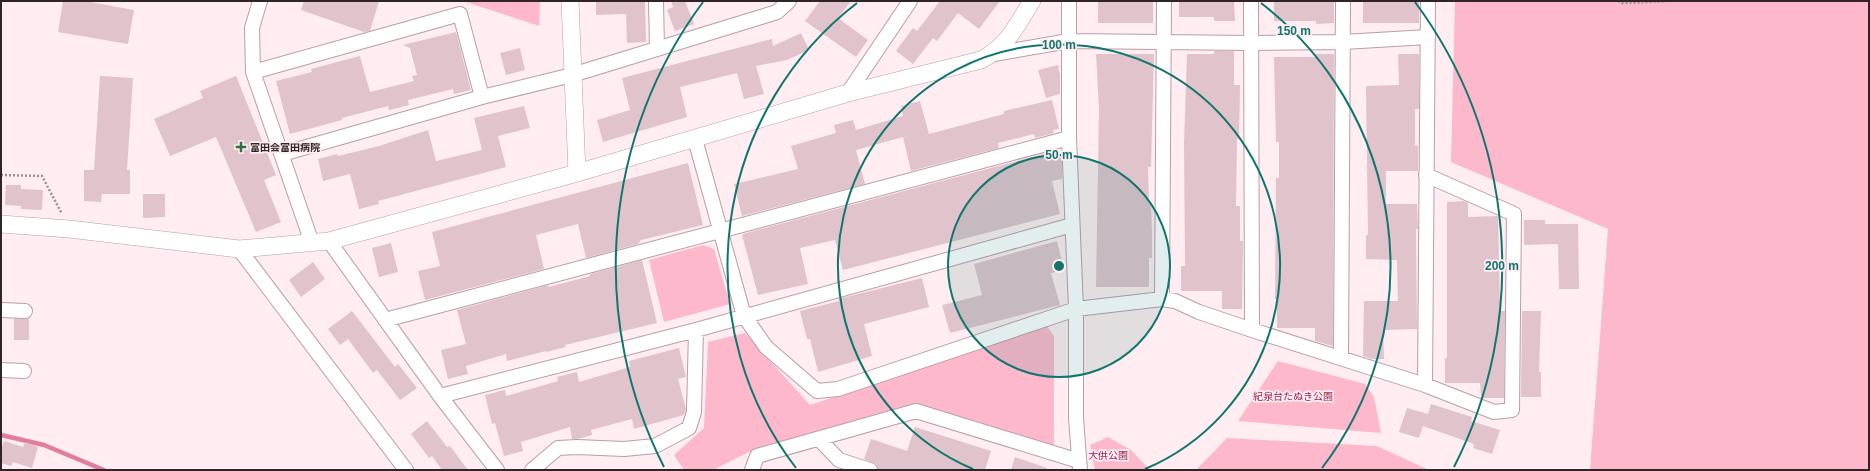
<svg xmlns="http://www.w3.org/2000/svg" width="1870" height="471" viewBox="0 0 1870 471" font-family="Arial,'Noto Sans JP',sans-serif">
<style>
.green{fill:#feb8cc}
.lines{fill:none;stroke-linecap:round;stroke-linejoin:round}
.stream{stroke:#e37d9f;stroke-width:4.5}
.building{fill:#e0c3cb}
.minor-casing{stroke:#b99ea5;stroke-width:16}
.tertiary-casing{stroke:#b99ea5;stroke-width:18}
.path{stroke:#9d8e92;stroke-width:2.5;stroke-dasharray:2 2;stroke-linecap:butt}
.minor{stroke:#fff;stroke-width:14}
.tertiary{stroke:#fff;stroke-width:17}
.ring{fill:none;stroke:#0f766e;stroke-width:2}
.poi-dot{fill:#29713e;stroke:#ffedf1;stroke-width:1.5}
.labels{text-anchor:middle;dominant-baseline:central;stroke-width:3.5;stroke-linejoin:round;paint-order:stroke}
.poi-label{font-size:10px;font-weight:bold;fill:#2f2427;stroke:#ffedf1;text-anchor:start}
.park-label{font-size:10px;fill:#982054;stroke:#ffedf1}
.centre{fill:#0f766e;stroke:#ffedf1;stroke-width:2}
.ring-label{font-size:12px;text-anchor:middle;font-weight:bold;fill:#0f766e;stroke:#ffedf1;stroke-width:3.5;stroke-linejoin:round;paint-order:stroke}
</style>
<rect width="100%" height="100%" fill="#ffedf1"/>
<path class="green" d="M463 1H540L539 26Z
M1455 1H1869V470H1590L1608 229 1451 162Z
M703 245 714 249 730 304 664 322 649 260Z
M1047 326 1054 336V446L918 405 753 450 713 470H684L674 455 704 428 708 342 745 333 810 405Z
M1278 361 1365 384 1374 397 1381 433 1238 421Z
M1108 437 1131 450 1150 470H1095L1090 445Z
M1227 438 1377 446 1429 470H1196Z"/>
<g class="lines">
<path class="stream" d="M1 435 44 445 104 470"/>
</g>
<path class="building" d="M63 1H85L134 10 128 44 58 32Z
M304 1H379L370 31 364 32 301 10Z
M596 1H645L646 42 627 43 626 14 596 15Z
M671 1H685L694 24 675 31 667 10 673 7Z
M820 1H851L838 18 868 40 856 57 805 21Z
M940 1H1000L979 29 958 13 937 41 933 38 913 64 896 51 913 28 917 31Z
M1098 1H1153V23H1098Z
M1179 1H1234L1235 21H1214V17H1179Z
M1274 1H1334V23L1316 24V21H1274Z
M1363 1H1419V23H1363Z
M456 32 471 90 454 94 453 89 408 100 409 105 389 110 388 106 342 118V120L290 134 276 81 312 72 311 69 360 56 370 92 414 81 412 76 417 75 410 48 403 45Z
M801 33 809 50 787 60 756 66 764 94 744 99 737 73 680 87 687 117 603 142 597 120 630 110 622 78 772 39 773 46Z
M520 48 525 70 506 75 500 53Z
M1214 51H1234V85H1240L1239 139H1237L1236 206H1240V241H1243L1242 309H1222V291H1181V266H1185L1184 143 1187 54H1214Z
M1096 54H1154L1151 167H1148L1149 204H1151L1152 233V258H1149V287H1096L1099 109Z
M1315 54H1334L1333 346 1315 341V328H1277V299H1275L1276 178H1279V142H1276L1274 57H1315Z
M1398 54H1419V109H1415V146L1418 145V171H1386V204H1417L1418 229H1416L1417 329 1383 330 1384 359H1372L1363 356 1364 301H1398L1397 260 1366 259V235H1368L1366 86 1399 85Z
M1058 65 1060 75V94L1046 98 1038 70Z
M100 76 133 78 127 170H130V194H102L101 202 84 201V170H94Z
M236 76 276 175 264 180 281 222 256 232 216 137 170 156 154 119 203 98 200 91Z
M1052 100 1059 129 1053 130 1054 133 1035 138 1034 134 998 143 999 148 911 171 903 137 856 150 865 184 742 216 734 184 798 169 791 146 836 133 834 125 853 120 856 130 903 116 901 106 920 101 929 134 1004 114V111Z
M524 106 530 128 498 136 506 167 378 201 379 204 359 209 350 174 323 181 318 159 337 154 338 156 379 146 428 130 436 161 482 150 474 118Z
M1058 150 1062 163V179L1052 181 1060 214 843 270 835 240 800 248 808 284 758 295 742 235 746 233Z
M688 163 703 225 641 240 638 244 586 258 578 224 536 235 544 269 425 300 418 271 440 266 432 232Z
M6 185H21V189L43 190 42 210 21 209V206L5 205Z
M143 194H165V217L143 218Z
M1464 201 1468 203V217L1498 216 1500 309 1501 311H1505L1504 398H1481L1480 383H1445V358H1447V202Z
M1524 220H1545V224H1578L1579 289H1559L1558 244 1524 245Z
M1057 241 1064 270 1051 273 1060 305 950 333 942 305 982 295 974 264Z
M391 243 398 272 379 277 372 248Z
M642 260 657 323 565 345 566 347 546 352V351L507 361 506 354 466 366 468 374 448 379 441 350 466 344 457 310 548 285 549 287 590 276V274Z
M313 262 325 279 301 297 289 280Z
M922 278 929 307 864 324 872 356 818 372 810 339H807L800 311 839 301 838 299Z
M352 311 395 367 398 364 417 388 400 400 377 370 373 373 348 339 340 345 328 329Z
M1522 311H1541L1539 372H1541V397H1521Z
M29 318V340H14V319Z
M679 348 686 377 678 379 686 409 684 415 634 429 632 419 591 430 592 435 577 439H572L570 427 521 442 523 451 504 456 495 423 492 424 485 395 505 390 506 396 558 381 557 377 577 372 579 382 630 367 629 361Z
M1431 404 1472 417 1471 421 1500 430 1492 454 1473 448 1474 444 1423 426 1419 438 1399 432 1407 408 1428 414Z
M427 421 447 447 450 446 468 470H442L432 456 429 458 411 434Z
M915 427 991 451 985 470H878L876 464 864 459 871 439 907 451Z
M4 441 23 447 25 442 38 447 32 468 13 462 11 466 1 463V450Z
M1015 457 1047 468V470H1011Z"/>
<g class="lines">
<defs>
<path id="minor" d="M260 1 252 28 253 72 312 243
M656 1 657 49
M1069 1V138L1076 309V418L1080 470
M1251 1 1252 330
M994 54 1069 41 1251 43 1343 42 1428 37
M253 72 460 14 482 97 572 75 761 17 777 12 789 1
M848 93 910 1
M695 139 744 316 766 347 817 391 838 389 1076 309 1162 299 1175 301 1199 312 1252 330 1425 385 1494 412 1512 410 1514 214 1426 175
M282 154 482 97
M329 241 440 396 497 470
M239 249 406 470
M1162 299 1164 1
M1 310 25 311
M385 320 1069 138
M1341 358 1343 1
M1 370 24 371
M1425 385 1428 1
M440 396 696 330 1072 225
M819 439 839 460 870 470
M532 470 558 448 577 447 624 449 655 446 689 428 694 412 696 330
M752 470 757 456 916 411 1079 461"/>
<path id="tertiary" d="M570 1 577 173
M1 224 69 229 239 249 329 241 577 173 848 93 981 60C1008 46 1016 26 1032 1"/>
</defs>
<use href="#minor" class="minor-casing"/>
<use href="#tertiary" class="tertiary-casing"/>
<path class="path" d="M1618 1 1622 3 1667 1
M1 175 42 176 62 214"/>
<use href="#minor" class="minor"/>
<use href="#tertiary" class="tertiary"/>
</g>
<circle cx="1059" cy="266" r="111" fill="#0f766e" fill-opacity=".12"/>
<g class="ring">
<circle cx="1059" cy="266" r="111"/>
<path d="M973 469A221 221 0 1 1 1145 469"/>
<path d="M796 468A332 332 0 0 1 857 3M1261 3A332 332 0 0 1 1322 468"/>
<path d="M664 467A443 443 0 0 1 703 2M1415 2A443 443 0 0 1 1454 467"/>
</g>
<path class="poi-dot" d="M239 141h4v4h4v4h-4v4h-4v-4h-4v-4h4z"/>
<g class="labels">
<g class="poi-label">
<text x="250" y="147">富田会富田病院</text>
</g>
<g class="park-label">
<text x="1293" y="396">紀泉台たぬき公園</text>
<text x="1108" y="455">大供公園</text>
</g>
</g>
<circle cx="1059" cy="266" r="6" class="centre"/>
<g class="ring-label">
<text x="1294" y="35">150 m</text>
<text x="1059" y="49">100 m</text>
<text x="1059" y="159">50 m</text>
<text x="1502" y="270">200 m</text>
</g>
<rect width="1870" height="471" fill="none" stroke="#2f2427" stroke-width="4"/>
</svg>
